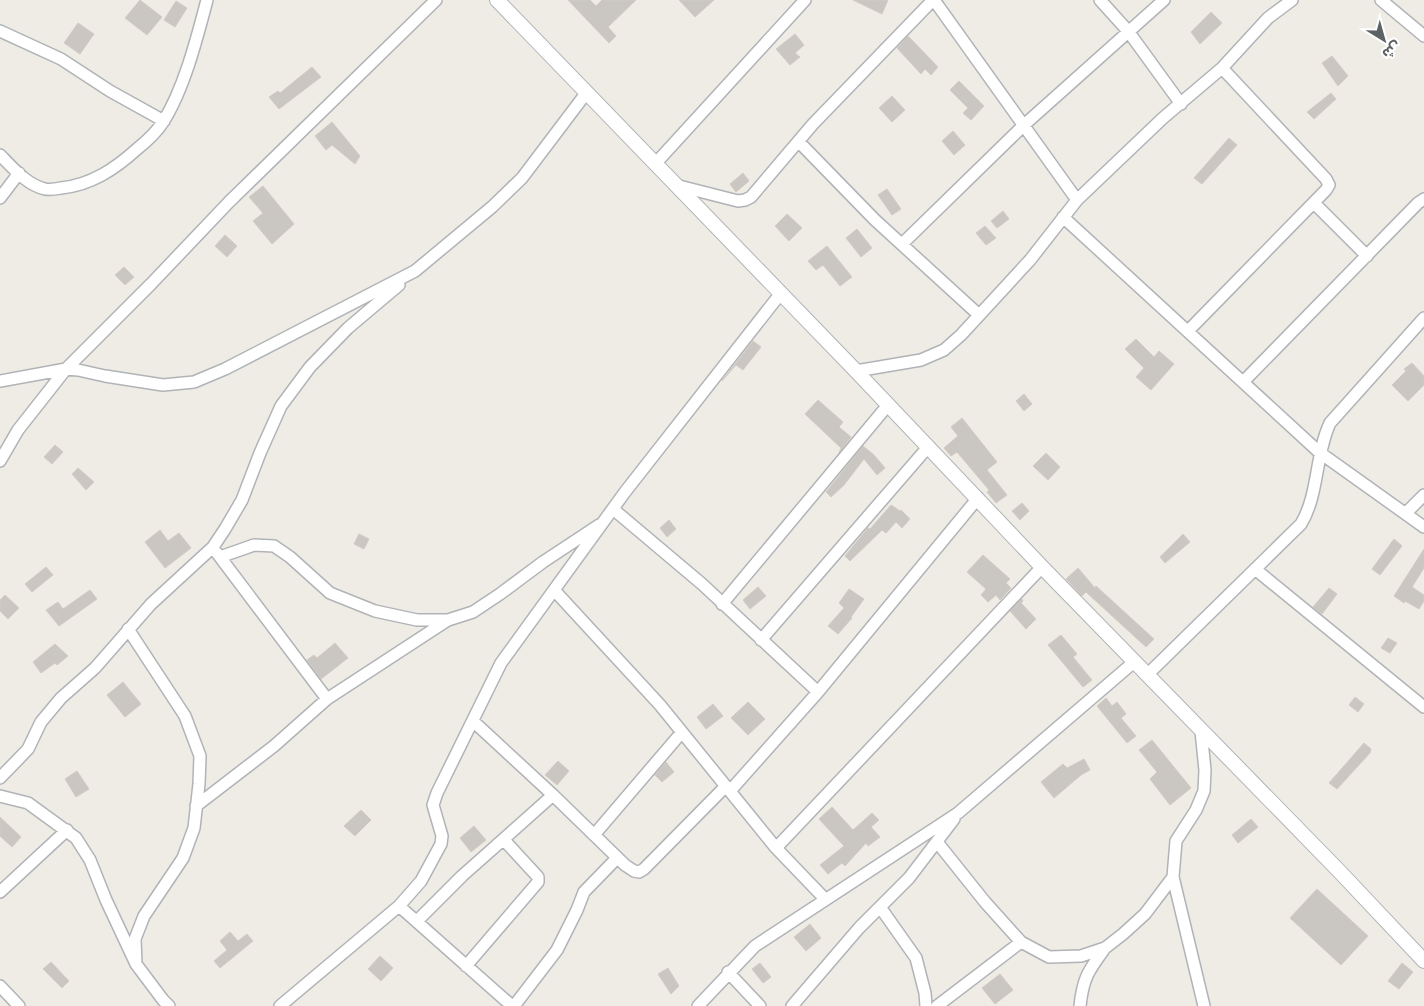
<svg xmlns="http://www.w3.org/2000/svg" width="1424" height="1006" viewBox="0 0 1424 1006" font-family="Signika,'Noto Sans Arabic',sans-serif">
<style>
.building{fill:#cac6c2;stroke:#d4cbc3}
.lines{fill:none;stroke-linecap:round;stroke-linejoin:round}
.minor-casing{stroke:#b0b4b7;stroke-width:14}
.tertiary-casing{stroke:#b0b4b7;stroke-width:16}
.minor{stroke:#fff;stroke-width:11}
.tertiary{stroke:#fff;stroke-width:14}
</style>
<rect width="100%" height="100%" fill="#efebe5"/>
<path class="building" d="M140 0 162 17 147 35 125 18Z
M568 0H590L596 6 602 0H636L608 27 616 36 609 43Z
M679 0H714L695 17Z
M853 0H888L882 14Z
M176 1 187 8 175 27 164 20Z
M1211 12 1222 23 1200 44 1191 32Z
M78 23 94 34 80 54 64 43Z
M795 34 804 45 795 53 800 57 790 65 776 49Z
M908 36 938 67 931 75 925 69 921 74 897 48Z
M1332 56 1348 76 1338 86 1322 63Z
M312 67 321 77 279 109 269 97 278 91 280 93Z
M959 81 984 106 971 120 963 113 968 108 950 90Z
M1331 93 1336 99 1314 119 1307 112Z
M892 96 905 110 892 122 879 108Z
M332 122 360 156 355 164 332 145 326 150 315 136Z
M953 131 965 145 954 155 942 141Z
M1229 138 1237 145 1202 184 1194 178Z
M743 173 749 181 736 192 730 184Z
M263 186 294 224 272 244 253 221 263 213 249 197Z
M887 189 901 209 892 215 878 195Z
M1003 211 1009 219 997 228 991 221Z
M787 214 802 228 789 241 775 226Z
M985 226 996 238 986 245 976 233Z
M857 229 872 248 861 257 846 238Z
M225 235 237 246 227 257 215 246Z
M827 246 852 277 840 286 823 265 816 270 808 261Z
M124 267 134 277 125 285 115 275Z
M1136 339 1154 357 1159 351 1174 364 1151 390 1136 377 1144 368 1125 349Z
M753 341 761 347 743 370 736 365 722 381Z
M1412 363 1424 376V385L1408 401 1392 385 1406 371 1404 369Z
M1024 394 1032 404 1024 411 1016 401Z
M818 400 843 422 839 427 851 437 839 453 841 448 805 414Z
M962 418 997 462 987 470 1007 495 996 503 987 492 989 490 957 452 951 456 944 448 958 436 951 427Z
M55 445 63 452 52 464 44 457Z
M863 446 874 455 885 468 877 475 864 459 844 485 831 497 826 492Z
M1046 453 1060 467 1048 480 1033 466Z
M78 468 94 482 86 490 72 474Z
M1022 503 1029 511 1020 520 1012 511Z
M891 505 900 511 901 510 910 519 902 528 896 522 886 533 882 530 850 561 845 556 868 528 870 529Z
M669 520 676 529 667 537 660 528Z
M160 530 168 541 179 533 191 548 165 568 145 542Z
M359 534 369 539 364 549 354 544Z
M1183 534 1190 542 1165 563 1160 557Z
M1394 539 1402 546 1380 575 1372 569Z
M1424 549V568L1412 587 1424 595V601L1419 609 1405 601 1404 603 1394 596Z
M983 555 1010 579 1006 583 1011 588 1000 600 996 595 988 602 981 595 986 589 967 572Z
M46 567 53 575 32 592 25 584Z
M1078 568 1095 588 1096 586 1154 639 1146 647 1086 592 1082 596 1066 579Z
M758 587 766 596 750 609 743 600Z
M1329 588 1337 594 1322 614 1313 607Z
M849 589 864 599 851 617 852 618 838 634 828 626 844 608 839 603Z
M90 590 97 599 59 626 46 610 58 602 63 609Z
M5 595 19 608 8 619 0 611V600Z
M1022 599 1023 601 1021 603 1036 619 1026 629 1010 611Z
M1061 635 1077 654 1073 657 1092 680 1083 687 1048 645Z
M1388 638 1397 643 1390 653 1381 648Z
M335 643 348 658 321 679 307 660 314 655 317 658Z
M55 644 68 656 57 665 55 663 41 673 33 662Z
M123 682 141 704 125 717 107 695Z
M1355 697 1364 704 1358 712 1349 705Z
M1106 698 1112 706 1117 702 1126 714 1121 718 1136 736 1127 743 1097 706Z
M748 702 765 719 748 735 731 718Z
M713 704 723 716 706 729 697 717Z
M1152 740 1191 788 1170 805 1150 779 1157 772 1139 750Z
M1364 743 1371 749 1370 753 1337 789 1329 783Z
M1084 759 1090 770 1081 775 1054 798 1041 782 1063 764 1067 768Z
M558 761 569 771 557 785 545 775Z
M666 762 674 772 662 782 655 775Z
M77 771 89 789 76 797 65 779Z
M832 807 853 830 872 813 879 820 871 827 880 837 868 846 866 843 845 866 842 863 828 874 820 865 844 846 819 819Z
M361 810 371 820 355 836 344 826Z
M0 817 21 837 12 847 0 836Z
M1251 819 1258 827 1238 843 1232 835Z
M474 826 486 840 471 852 460 838Z
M1317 889 1368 936 1341 965 1290 918Z
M810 924 821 938 806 951 794 937Z
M230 932 238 941 247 934 253 941 220 968 214 961 227 950 220 941Z
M380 956 393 968 381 981 368 969Z
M51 962 69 981 62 988 43 969Z
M760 963 771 977 763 983 752 969Z
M1402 963 1413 972 1399 989 1388 981Z
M668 968 679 986 671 994 658 974Z
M1000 974 1013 990 995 1004 982 988Z"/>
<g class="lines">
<defs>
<path id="minor" d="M934 0 1077 200
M1100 0 1128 31 1181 104
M1381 0 1424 36
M0 31 61 59 110 91 164 121
M799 142 875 220 979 315
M0 155C13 168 27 185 45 189 50 190 56 189 61 188 91 185 115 169 137 149 147 141 156 133 163 122 184 89 197 38 207 0
M655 164 805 0
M675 185 738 201 745 200 751 197 813 124 933 0
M0 198 19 173
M1314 203 1367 256
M1063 217 1319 452 1424 527
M902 244 1024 125 1164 0
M1188 331 1326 190 1329 185 1326 179 1222 68
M856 371 921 360 944 350 961 335 1030 260 1077 200 1163 118 1222 68 1268 18 1292 0
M0 381 66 369 78 370 105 376 163 385 194 382 225 369 415 271 492 207 522 178 587 92
M1243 382 1418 203 1424 199
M0 461 18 430 66 369 151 284 229 202 436 0
M613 509 702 584 818 692
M1406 513 1424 495
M217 553 327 699
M220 557 254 545 274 546 290 557 330 593 375 611 417 620H448L473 612 500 594 543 562 599 525
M1255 569 1424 707
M554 590 660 705 776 848 825 899
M722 604 888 405
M128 629 185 716 200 756 199 784 194 828 183 858 144 916 135 939 136 964
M761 640 928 447
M1147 675 1301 524C1319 494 1315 455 1330 423L1424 318
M474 722 553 795 625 865 634 871 639 872 644 869 726 786
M1201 731 1205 770 1204 791 1196 810 1176 841 1173 877 1204 1006
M0 778 28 749 41 722 61 698 95 668 151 604 213 547 225 529 242 500 260 453 281 406 310 367 348 328 399 285
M730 791 818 692 978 498
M0 796 28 803 76 838 90 860 106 900 136 964 163 1000 169 1006
M196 806 274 746 327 699 448 620
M594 835 682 732
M937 842 985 902 1021 942 1049 957 1081 956 1105 948 1123 934 1145 914 1173 877
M776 848 1042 567
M0 892 67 830
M399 906 512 1006
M880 907 916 958 925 993 926 1006
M417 921 462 876 553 795
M466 966 538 882V877L504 840
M728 972 760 1006
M0 986 19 1006
M280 1006 399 906 421 881 441 844 442 836 433 805 437 793 501 663 625 492 781 293
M514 1006 557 950 577 910 584 892 617 858
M698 1006 755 946 958 813 1134 662
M792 1006 859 928 909 878 954 819
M937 1006 1021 942
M1080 1006C1083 977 1089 970 1105 948"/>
<path id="tertiary" d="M497 0 856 371 1042 567 1340 872 1424 961"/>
</defs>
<use href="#minor" class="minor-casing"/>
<use href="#tertiary" class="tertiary-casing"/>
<use href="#minor" class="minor"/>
<use href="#tertiary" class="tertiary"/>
</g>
<g transform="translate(1384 40) rotate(143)" stroke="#ffffff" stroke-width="4" paint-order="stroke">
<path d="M0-4L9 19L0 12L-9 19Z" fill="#5d6265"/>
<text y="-8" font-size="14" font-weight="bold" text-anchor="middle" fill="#5d6265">ش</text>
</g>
</svg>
